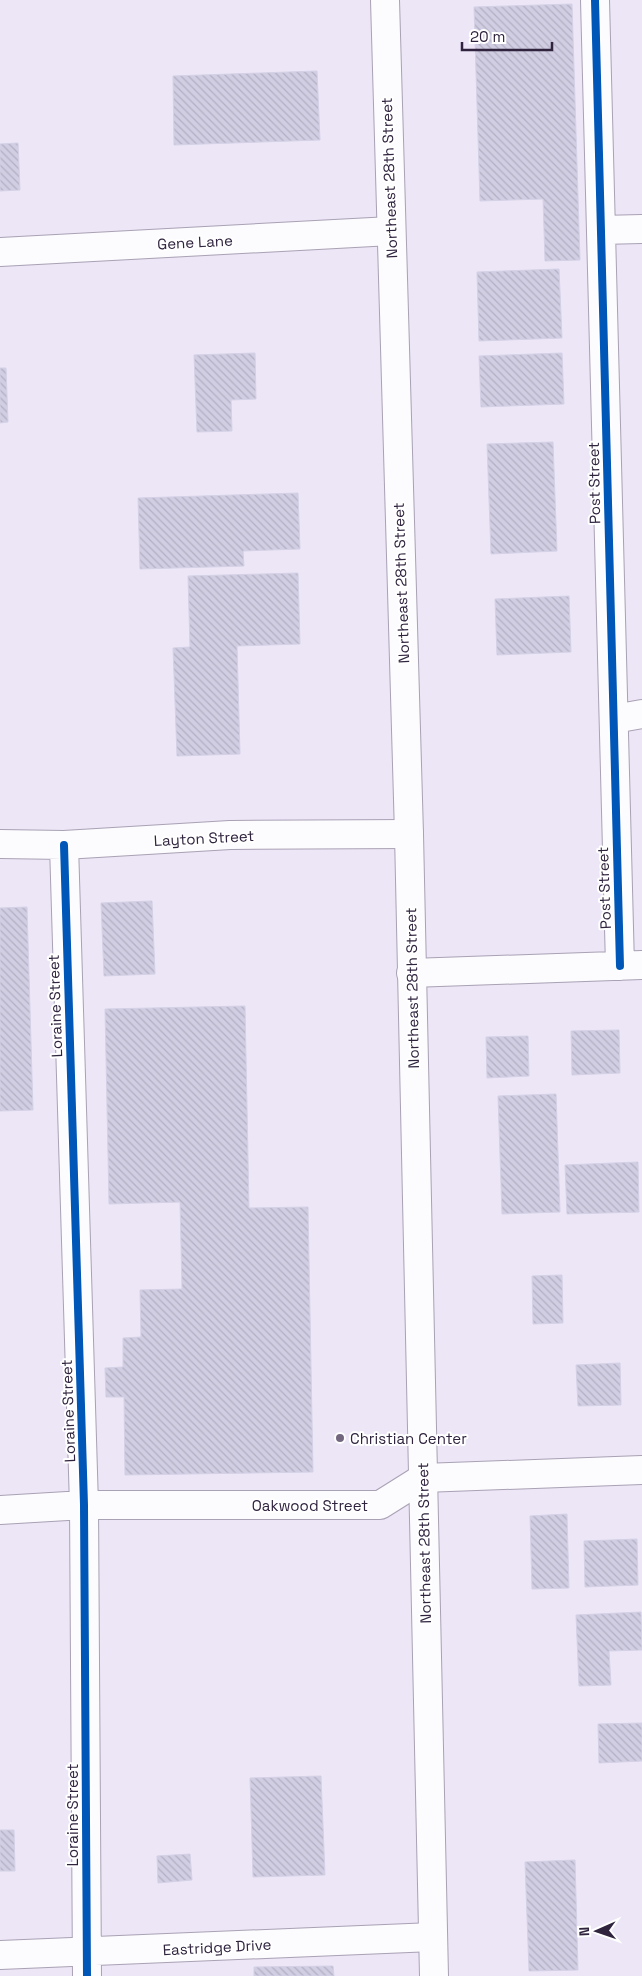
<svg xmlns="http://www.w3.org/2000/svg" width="642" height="1976" viewBox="0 0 642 1976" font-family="'Space Grotesk',sans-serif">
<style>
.building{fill:url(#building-back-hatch);stroke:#d4d1e6}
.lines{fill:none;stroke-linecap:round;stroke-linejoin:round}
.minor-casing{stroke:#a9a1b4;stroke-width:30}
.major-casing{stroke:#a9a1b4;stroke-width:30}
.minor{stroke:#fcfbfe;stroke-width:28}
.major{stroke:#fcfbfe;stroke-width:28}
.cycleway-casing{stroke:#fff;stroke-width:11}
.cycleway{stroke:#0057b8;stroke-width:8}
.poi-dot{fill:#72677f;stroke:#fff;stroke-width:2}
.labels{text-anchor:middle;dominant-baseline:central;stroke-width:4;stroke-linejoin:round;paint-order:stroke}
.street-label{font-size:15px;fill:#2f233e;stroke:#fff}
.poi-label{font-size:15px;fill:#2f233e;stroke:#fff;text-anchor:start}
</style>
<defs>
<pattern id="building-back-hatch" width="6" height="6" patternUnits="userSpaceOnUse" patternTransform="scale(1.25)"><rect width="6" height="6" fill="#d1cde2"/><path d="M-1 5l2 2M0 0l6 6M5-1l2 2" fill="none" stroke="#b4b0c3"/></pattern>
</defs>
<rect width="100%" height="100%" fill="#ede6f7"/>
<path class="building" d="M572 4 580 260 545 261 543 199 480 201 474 7Z
M317 71 320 140 174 145 173 76Z
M18 143 20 190 0 191V144Z
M559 269 562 338 479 341 477 272Z
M255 353 256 399 231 400 232 431 197 432 194 355Z
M562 353 564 404 481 407 479 356Z
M0 368H6L8 422 0 423Z
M553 442 557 551 491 554 487 444Z
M298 493 300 549 243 551 244 566 140 569 138 498Z
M298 573 300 644 237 646 240 754 177 756 173 648 190 647 188 576Z
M569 596 571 652 497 655 495 599Z
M152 901 155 974 104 976 101 903Z
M27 907 33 1110 0 1111V908Z
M245 1006 249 1208 308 1207 313 1472 125 1475 124 1397H106L105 1368 123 1367V1338L141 1337 140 1290 182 1289 180 1202 109 1204 105 1009Z
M619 1030 620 1073 572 1075 571 1031Z
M528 1036 529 1076 487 1078 486 1037Z
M556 1094 560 1212 502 1214 498 1096Z
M638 1162 639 1212 567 1214 565 1165Z
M562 1275 563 1323 533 1324 532 1276Z
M620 1363 621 1405 578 1406 576 1365Z
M567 1514 569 1588 532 1589 530 1516Z
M637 1539 638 1585 585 1587 584 1541Z
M641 1612 642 1650 609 1651 611 1685 579 1686 576 1615Z
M642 1723V1761L599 1763 598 1724Z
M321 1776 325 1875 253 1877 250 1778Z
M0 1830H14L15 1871H0Z
M190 1854 192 1880 158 1883 157 1856Z
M575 1860 578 1970 529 1971 525 1862Z
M333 1966 334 1976H254V1967Z"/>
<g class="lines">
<defs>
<path id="minor" d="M595 0 620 966
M601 230 642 229
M0 252 391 231
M614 719 642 714
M0 844 64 845 230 835 409 834
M64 845 84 1505 87 1976
M411 973 642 965
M0 1510 84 1505H380L423 1478 642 1470
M0 1955 433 1937"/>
<path id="major" d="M385 0 409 834 434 1976"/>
</defs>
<use href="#minor" class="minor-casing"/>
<use href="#major" class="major-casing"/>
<use href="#minor" class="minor"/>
<use href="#major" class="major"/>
<defs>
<path id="cycleway" d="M595 0 620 966
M64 845 84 1505 87 1976"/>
</defs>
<use href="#cycleway" class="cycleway-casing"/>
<use href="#cycleway" class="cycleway"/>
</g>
<circle class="poi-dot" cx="340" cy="1438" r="5"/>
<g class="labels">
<g class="street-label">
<text transform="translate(389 178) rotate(-92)">Northeast 28th Street</text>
<text transform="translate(195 242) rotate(-3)">Gene Lane</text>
<text transform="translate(594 483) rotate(-91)">Post Street</text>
<text transform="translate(401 583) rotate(-92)">Northeast 28th Street</text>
<text transform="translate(204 838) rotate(-3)">Layton Street</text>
<text transform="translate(604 888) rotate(-92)">Post Street</text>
<text transform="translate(412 988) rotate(-91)">Northeast 28th Street</text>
<text transform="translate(55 1006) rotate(-92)">Loraine Street</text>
<text transform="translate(68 1411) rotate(-92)">Loraine Street</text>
<text x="310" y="1505">Oakwood Street</text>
<text transform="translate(424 1543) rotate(-91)">Northeast 28th Street</text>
<text transform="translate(72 1815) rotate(-90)">Loraine Street</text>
<text transform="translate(217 1947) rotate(-3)">Eastridge Drive</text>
</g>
<g class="poi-label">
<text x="350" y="1438">Christian Center</text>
</g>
</g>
<g transform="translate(597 1931) rotate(268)" stroke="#ffffff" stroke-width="4" paint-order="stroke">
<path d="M0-4L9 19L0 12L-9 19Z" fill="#2f233e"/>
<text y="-8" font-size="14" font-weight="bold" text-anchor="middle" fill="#2f233e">N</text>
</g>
<path d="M462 42v8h90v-8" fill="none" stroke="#2f233e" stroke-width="2.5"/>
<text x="470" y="42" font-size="15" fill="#2f233e" stroke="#ffffff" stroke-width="4" paint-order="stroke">20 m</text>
</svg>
